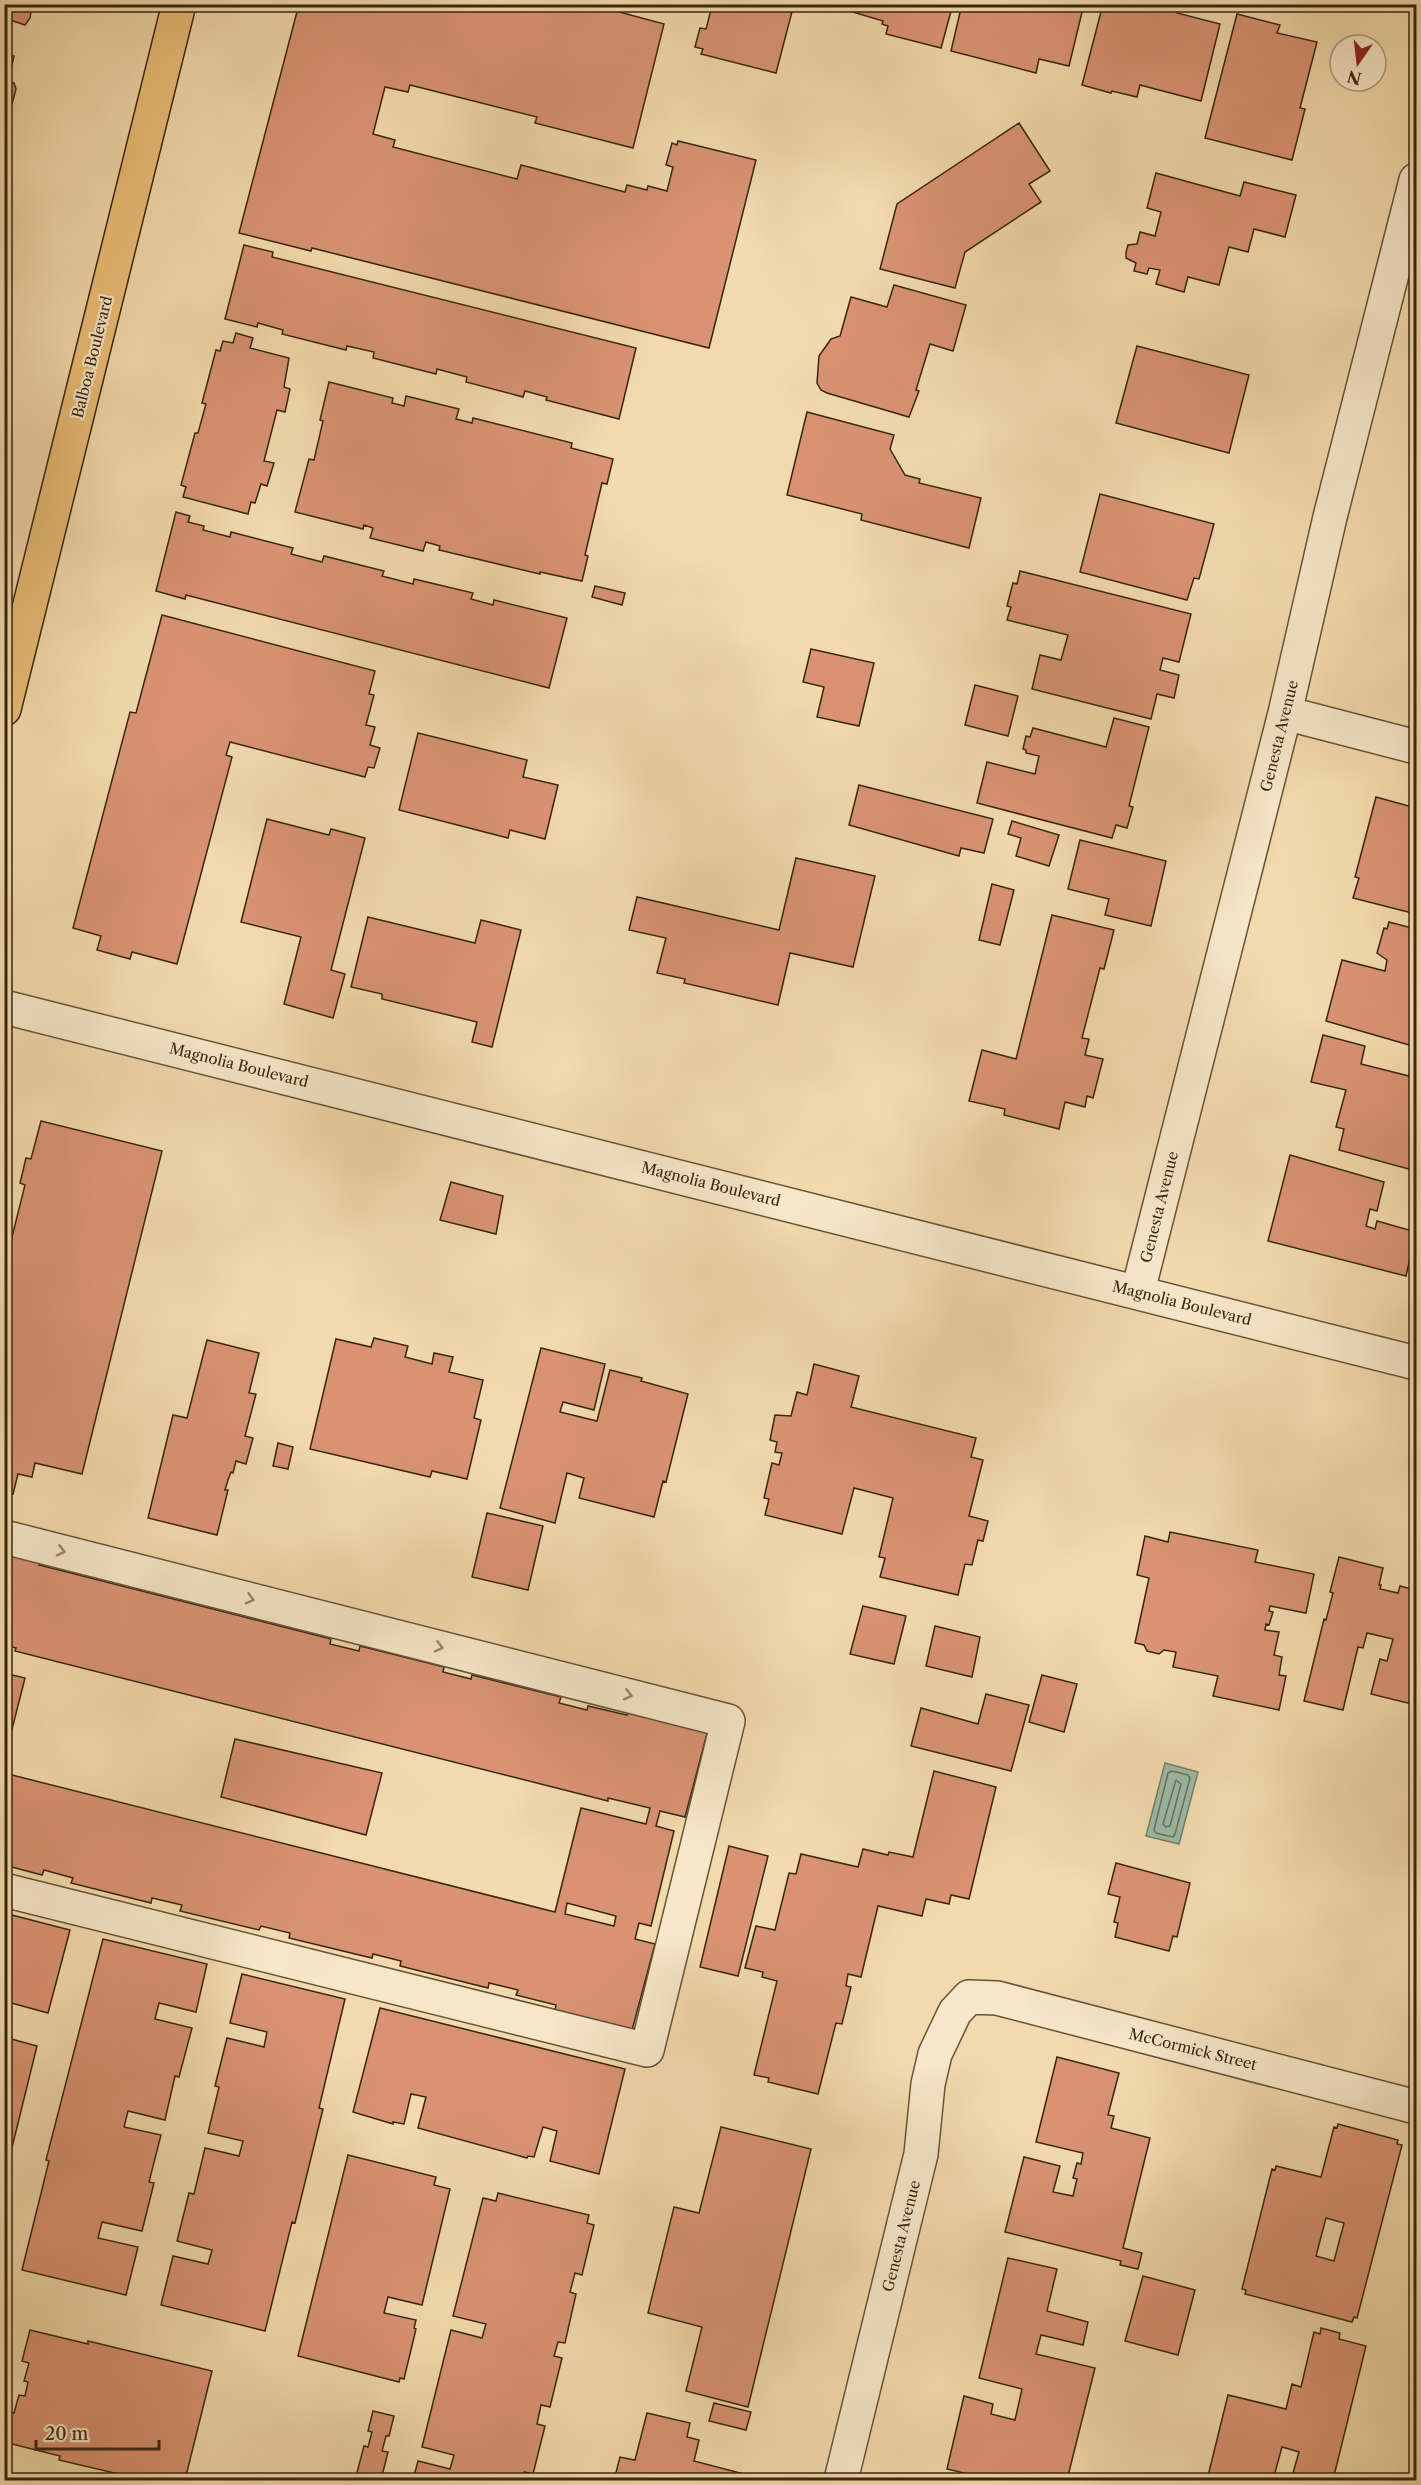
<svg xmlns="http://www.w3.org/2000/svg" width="1421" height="2485" viewBox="0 0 1421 2485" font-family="'Libre Caslon Text',serif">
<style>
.water{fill:#9bbba7;stroke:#737f6b;stroke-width:1.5}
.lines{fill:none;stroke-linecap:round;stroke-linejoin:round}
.shore{stroke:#6a705c;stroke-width:1.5}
.building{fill:#d99373;stroke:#382611;stroke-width:1.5;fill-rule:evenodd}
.minor-casing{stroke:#665338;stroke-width:36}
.major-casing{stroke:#382611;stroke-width:36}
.minor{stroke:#f7e7c9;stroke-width:33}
.major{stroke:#e9bd76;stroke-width:33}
.oneway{stroke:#98866d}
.labels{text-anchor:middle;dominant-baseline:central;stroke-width:4.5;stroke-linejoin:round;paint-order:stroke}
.street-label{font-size:15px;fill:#382611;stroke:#f7e7c9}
</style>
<rect width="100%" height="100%" fill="#f2daac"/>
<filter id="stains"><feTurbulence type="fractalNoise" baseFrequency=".00333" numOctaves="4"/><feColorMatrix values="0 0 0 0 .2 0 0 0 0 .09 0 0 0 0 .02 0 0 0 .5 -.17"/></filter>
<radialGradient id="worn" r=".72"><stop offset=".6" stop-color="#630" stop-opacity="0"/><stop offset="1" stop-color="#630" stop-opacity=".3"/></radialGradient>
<path class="water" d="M1165 1763 1198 1772 1179 1844 1146 1836Z"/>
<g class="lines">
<path class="shore" d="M1172 1771 1188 1775 1190 1778 1175 1834 1173 1837 1156 1833 1154 1830 1168 1773Z
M1176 1780 1181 1784 1170 1826 1166 1827 1163 1824Z"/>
</g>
<path class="building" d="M4 4H32L30 18 25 25 4 18Z
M299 4H554L565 7 566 4H590L664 24 633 148 535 123 537 117 410 85 408 92 385 87 373 134 395 140 393 147 517 179 521 165 625 192 627 185 647 190 648 186 667 191 673 167 666 165 672 143 677 145 678 141 756 160 709 348 312 248 311 251 239 233Z
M720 4H794L776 73 701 54 703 49 695 47 700 28 706 29 712 6 719 8Z
M826 4H953L941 48 886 34 888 26 882 24 883 21Z
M962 4H1084L1069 66 1039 59 1036 73 951 51Z
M1103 4H1179L1177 13 1220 24 1201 101 1140 85 1137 97 1112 91 1111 93 1082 85Z
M1237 14 1280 25 1277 33 1317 42 1300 108 1305 109 1292 160 1205 138Z
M4 54 14 56 9 78 10 82 14 83 16 89 12 104 7 106H4Z
M1019 123 1050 171 1029 184 1041 202 965 252 955 288 880 269 897 204Z
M1156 173 1240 196 1244 182 1296 195 1285 237 1254 229 1248 252 1229 247 1219 285 1188 277 1184 292 1156 284 1160 270 1149 268 1147 274 1134 271 1136 263 1126 258V252L1128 245 1137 244 1140 232 1155 236 1161 212 1147 208Z
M244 245 273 252 272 257 636 348 619 419 546 400 547 397 525 391 523 397 466 382 467 377 437 369 436 374 373 358 374 352 347 346 346 350 282 334 283 330 258 323 257 327 225 319Z
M894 285 966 305 953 351 930 344 916 390 919 391 909 417 827 393 821 390 817 383 819 356 831 339 840 336 851 297 887 307Z
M236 333 253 338 250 348 289 358 284 387 290 389 285 412 277 410 264 461 274 463 267 486 261 484 255 503 251 502 248 514 183 497 186 487 181 485 195 433H198L206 404 202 403 216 350 220 351 223 341 233 343Z
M1137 346 1249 375 1229 453 1116 423Z
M329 382 393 398 392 403 404 406 406 396 459 409 456 419 472 423 473 418 572 443 571 448 613 459 607 484 602 483 585 555 588 556 582 581 540 572V574L439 550 440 546 426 542 423 551 370 538 373 528 364 525 363 529 295 512 309 459 314 460 323 421 320 420Z
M807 412 894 435 890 449 905 475 920 479 919 483 981 498 969 548 861 520 862 514 787 495Z
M1100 494 1214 524 1199 579 1194 578 1187 600 1080 572Z
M176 512 190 516 188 522 204 526 203 530 230 537 231 532 293 548 291 554 322 562 324 556 384 571 382 576 413 584 414 579 473 593 471 599 493 605 494 600 567 618 549 688 186 595 185 599 156 591Z
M1020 571 1191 614 1179 662 1163 658 1160 670 1179 675 1174 698 1157 694 1151 719 1032 689 1040 655 1061 660 1068 635 1007 620 1011 607 1007 606 1013 583 1017 584Z
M595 586 625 593 622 605 592 597Z
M162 615 375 671 369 694 374 695 366 725 375 727 370 745 380 748 374 768 368 767 365 777 230 742 226 755 232 757 177 964 132 952 130 959 97 950 101 936 73 928 130 712 136 713Z
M811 649 874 663 859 726 817 717 824 687 803 682Z
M975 685 1018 696 1008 736 965 725Z
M1114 718 1149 727 1129 806 1133 807 1127 828 1116 825 1112 838 977 803 987 762 1035 774 1039 756 1026 753V750L1023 749 1026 736 1030 737 1033 728 1106 747Z
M418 733 527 760 523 777 558 785 545 839 510 830 508 838 399 810Z
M859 785 993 819 984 853 961 848 959 856 849 825Z
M1376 797 1416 808V914L1353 898 1359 878 1355 877Z
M267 819 329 835 331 829 365 838 331 970 345 974 333 1018 284 1004 301 937 241 922Z
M1012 821 1059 835 1049 866 1016 856 1021 838 1008 834Z
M1080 840 1166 861 1151 926 1105 915 1109 899 1068 889Z
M796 858 875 876 853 967 790 953 778 1005 684 983 685 979 657 973 666 938 629 930 637 897 779 930Z
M992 884 1014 890 1000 945 979 940Z
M1052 915 1114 930 1104 969 1100 968 1082 1038 1089 1039 1085 1055 1103 1059 1093 1098 1087 1096 1085 1107 1065 1102 1059 1129 1004 1115 1005 1109 969 1101 982 1050 1016 1059Z
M368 917 475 943 481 920 521 930 492 1047 472 1042 477 1022 382 999V994L351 987Z
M1389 922 1416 929V1047L1326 1021 1342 960 1385 971 1387 960 1377 953 1384 928 1387 929Z
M1323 1035 1365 1046 1361 1064 1409 1076 1414 1058H1416V1171L1339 1150 1344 1129 1336 1127 1346 1090 1311 1082Z
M41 1121 162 1151 82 1474 35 1463 32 1477 18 1474 13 1494 4 1492V1244L10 1245 25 1185 20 1183 26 1158 31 1159Z
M1290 1155 1384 1182 1377 1211 1370 1209 1366 1226 1375 1229 1377 1221 1416 1232 1406 1276 1268 1241Z
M451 1182 503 1196 496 1234 440 1220Z
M374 1338 408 1346 405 1357 432 1364 434 1353 453 1357 449 1372 483 1380 474 1418 481 1420 467 1479 432 1471 430 1477 310 1449 336 1339 371 1347Z
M207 1340 259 1353 249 1393 256 1394 245 1436 253 1438 246 1464 236 1461 233 1473 231 1472 228 1480 225 1490H228L217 1535 148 1518 173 1415 187 1418Z
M541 1348 605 1364 594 1410 563 1402 560 1412 597 1421 610 1370 642 1378 641 1381 688 1394 666 1482 663 1481 654 1517 579 1498 584 1478 567 1473 555 1523 500 1508Z
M814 1364 859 1376 851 1407 976 1438 971 1457 983 1460 969 1516 988 1521 983 1541 978 1540 972 1565 965 1564 958 1595 880 1577 885 1558 879 1557 893 1498 854 1488 842 1534 765 1515 769 1499 764 1498 772 1463 779 1465 782 1453 775 1452 777 1442 770 1440 775 1415 791 1416 797 1392 807 1395Z
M278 1443 293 1447 288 1469 273 1466Z
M487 1513 543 1526 528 1590 472 1577Z
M1170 1532 1258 1550 1255 1562 1314 1574 1306 1613 1270 1606 1269 1611 1273 1612 1269 1625 1266 1624 1265 1630 1279 1632 1274 1655 1282 1657 1279 1675 1286 1676 1279 1710 1213 1696 1218 1676 1173 1667 1176 1652 1164 1650 1159 1654 1147 1651 1144 1645 1135 1643 1149 1578 1137 1575 1145 1536 1168 1542Z
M4 1551 40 1560 39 1565 331 1639 330 1644 359 1651 360 1646 444 1667 443 1672 471 1679 472 1675 561 1697 559 1703 587 1710 588 1706 627 1715 629 1706 709 1726 685 1817 660 1811 656 1826 674 1831 651 1926 639 1923 635 1939 655 1944 631 2034 554 2015 556 2005 516 1995 518 1990 489 1983 488 1988 400 1966 401 1961 373 1954 372 1958 289 1938 290 1933 261 1926 259 1930 180 1911 182 1905 152 1898 151 1903 71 1883 73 1878 44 1870 42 1875 4 1865V1773L555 1912 581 1808 646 1824 650 1808 608 1798V1801L15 1651 16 1648 4 1645ZM567 1903 616 1916 614 1926 565 1914Z
M1339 1557 1383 1568 1379 1585H1381L1380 1589 1398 1593 1400 1586 1415 1590 1416 1588V1705L1371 1694 1380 1659 1387 1661 1393 1639 1367 1633 1363 1648 1358 1647 1343 1710 1304 1701 1324 1619 1326 1620 1333 1593 1330 1592Z
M863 1606 906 1616 894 1664 850 1654Z
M935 1626 980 1637 972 1677 926 1666Z
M4 1673 25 1678 7 1749 4 1748Z
M1042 1675 1077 1684 1064 1732 1029 1722Z
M986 1694 1029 1705 1011 1771 911 1746 921 1708 978 1724Z
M235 1739 382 1773 366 1835 221 1797Z
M934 1771 996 1787 969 1899 951 1895 949 1904 926 1899 922 1916 878 1906 861 1977 848 1974 846 1986 851 1987 842 2024 836 2023 818 2094 768 2082 769 2078 754 2075 777 1981 762 1977 763 1972 745 1968 756 1926 775 1930 789 1873 796 1874 801 1854 858 1867 863 1849 888 1855 889 1852 913 1857Z
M729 1846 768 1856 738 1976 700 1967Z
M1116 1863 1190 1883 1177 1937 1173 1936 1169 1951 1115 1937 1118 1923 1114 1922 1120 1897 1108 1894Z
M4 1913 70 1930 48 2013 4 2001 8 1973 4 1972Z
M103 1939 207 1964 196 2012 159 2003 155 2019 192 2028 179 2077 175 2076 165 2120 128 2111 124 2127 161 2135 149 2182 154 2183 142 2231 102 2222 98 2238 138 2247 126 2295 22 2270 49 2161 46 2160Z
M242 1974 345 1999 319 2108 323 2109 295 2223 292 2222 265 2331 161 2305 173 2256 208 2264 212 2250 177 2241 189 2193 194 2194 205 2148 239 2156 243 2141 208 2133 219 2087 215 2086 227 2038 264 2047 267 2032 230 2023Z
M380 2008 625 2069 599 2174 550 2161 557 2131 543 2127 534 2157 528 2156 527 2158 418 2128 426 2097 411 2094 404 2124 393 2122V2124L353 2112Z
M4 2037 37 2046 4 2180Z
M1057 2057 1119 2073 1108 2115 1114 2116 1111 2128 1150 2138 1123 2248 1142 2253 1138 2269 1120 2265 1121 2261 1005 2232 1024 2157 1060 2166 1053 2192 1073 2196 1077 2179 1073 2178 1077 2163 1081 2164 1083 2153 1036 2142Z
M1338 2124 1398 2140 1397 2144 1402 2145 1357 2318 1354 2317 1352 2322 1245 2294 1246 2290 1242 2289 1272 2169 1275 2170 1276 2166 1321 2177 1334 2127 1337 2128ZM1326 2218 1344 2223 1334 2261 1316 2256Z
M721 2127 811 2149 748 2407 686 2391 702 2327 648 2313 674 2207 699 2213Z
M348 2155 436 2177 434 2185 450 2189 422 2305 388 2297 384 2313 416 2320 414 2328 416 2329 404 2379 400 2378 399 2382 298 2356Z
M498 2193 589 2215 587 2223 594 2225 582 2275 575 2273 570 2292 576 2294 565 2343 558 2342 554 2356 562 2358 550 2407 541 2405 537 2424 545 2426 533 2474 524 2472 522 2480H413L418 2461 450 2469 454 2455 422 2447 451 2330 482 2338 486 2324 453 2316 483 2198 496 2201Z
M1008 2258 1057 2269 1047 2311 1088 2322 1083 2345 1041 2335 1036 2354 1095 2368 1067 2480H993L947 2469 964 2396 993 2404 991 2414 1015 2420 1022 2389 979 2378Z
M1143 2276 1195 2290 1178 2355 1125 2341Z
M1321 2328 1340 2333 1339 2339 1366 2346 1333 2480H1291L1299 2452 1282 2447 1273 2480H1207L1228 2395 1286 2409 1292 2384 1301 2387 1314 2332 1320 2334Z
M30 2330 88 2344V2341L212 2371 185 2480H144L59 2460 60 2456 4 2442 10 2412 14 2413 19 2395 25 2396 28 2382 24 2381 29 2363 22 2361Z
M714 2403 751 2412 746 2430 709 2421Z
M373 2411 394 2416 389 2436H386L382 2451 388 2452 381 2480H355L364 2446 368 2447 372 2432 368 2431Z
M647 2413 690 2423 687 2437 699 2440 694 2461 744 2474 742 2480H614L620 2457 635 2460Z"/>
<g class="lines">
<defs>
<path id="minor" d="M1285 713 1416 747
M4 1007 1416 1363
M1138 1291 1285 713 1330 517 1416 180
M4 1537 728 1721 647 2050 4 1890
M841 2480 921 2154 928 2084 935 2054 955 2012 969 1997 997 1998 1416 2107"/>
<path id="major" d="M4 709 179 4"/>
</defs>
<use href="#minor" class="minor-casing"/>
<use href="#major" class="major-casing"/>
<use href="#minor" class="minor"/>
<use href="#major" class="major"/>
</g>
<defs><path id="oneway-chevron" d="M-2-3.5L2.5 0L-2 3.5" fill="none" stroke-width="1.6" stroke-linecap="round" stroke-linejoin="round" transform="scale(1.5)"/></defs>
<g class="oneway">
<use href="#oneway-chevron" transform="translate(61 1551) rotate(14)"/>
<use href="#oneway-chevron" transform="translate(250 1599) rotate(14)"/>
<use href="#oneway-chevron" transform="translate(439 1647) rotate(14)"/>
<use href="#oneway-chevron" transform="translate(628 1695) rotate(14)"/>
</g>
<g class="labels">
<g class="street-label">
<text transform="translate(92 357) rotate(-76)">Balboa Boulevard</text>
<text transform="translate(1279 736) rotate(-76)">Genesta Avenue</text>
<text transform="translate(239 1065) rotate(14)">Magnolia Boulevard</text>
<text transform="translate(711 1184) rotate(14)">Magnolia Boulevard</text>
<text transform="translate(1159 1207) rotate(-76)">Genesta Avenue</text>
<text transform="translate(1182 1303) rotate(14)">Magnolia Boulevard</text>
<text transform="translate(1193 2049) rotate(14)">McCormick Street</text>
<text transform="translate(901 2236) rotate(-76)">Genesta Avenue</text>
</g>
</g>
<rect width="1421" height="2485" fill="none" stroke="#f2daac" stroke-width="24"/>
<rect x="6" y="6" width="1409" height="2473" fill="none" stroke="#382611" stroke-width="3"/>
<rect x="12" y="12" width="1397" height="2461" fill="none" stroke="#382611" stroke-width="1.5"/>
<g transform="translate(1358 63) rotate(194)"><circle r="28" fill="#f7e7c9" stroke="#ab9a7f" stroke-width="1.5"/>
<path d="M0-4.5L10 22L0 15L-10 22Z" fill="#8f2418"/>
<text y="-9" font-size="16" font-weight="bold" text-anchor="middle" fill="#382611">N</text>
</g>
<path d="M36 2440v9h123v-9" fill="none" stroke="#382611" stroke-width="3"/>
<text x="45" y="2440" font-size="18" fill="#382611" stroke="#f7e7c9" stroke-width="4.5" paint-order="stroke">20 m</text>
<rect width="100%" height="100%" filter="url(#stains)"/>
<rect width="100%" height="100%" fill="url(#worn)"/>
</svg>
